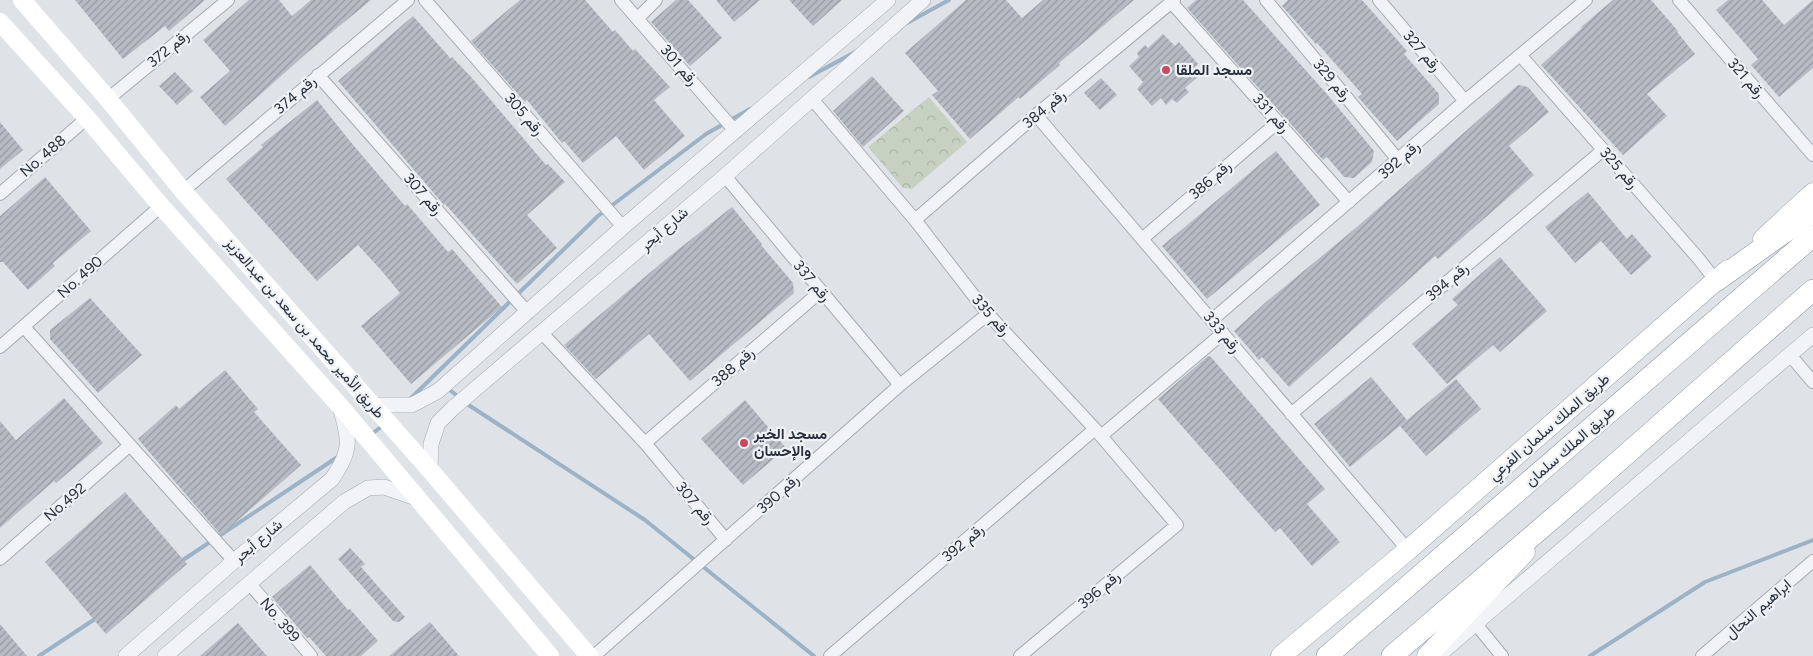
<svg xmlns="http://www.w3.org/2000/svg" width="1813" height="656" viewBox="0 0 1813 656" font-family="Figtree,Vazirmatn,sans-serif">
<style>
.park{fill:url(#park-crowns)}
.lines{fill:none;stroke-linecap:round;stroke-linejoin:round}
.stream{stroke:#9cb2c6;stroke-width:4}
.building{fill:url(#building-hatch)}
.minor-casing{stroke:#a5aab2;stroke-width:14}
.tertiary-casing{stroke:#a5aab2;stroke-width:16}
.primary-casing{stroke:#9fa8b3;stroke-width:21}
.trunk-casing{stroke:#87919d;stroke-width:22}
.minor{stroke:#f1f3f6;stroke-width:12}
.tertiary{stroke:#f1f3f6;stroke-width:15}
.secondary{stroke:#fff;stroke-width:18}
.primary{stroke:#fff;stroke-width:20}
.trunk{stroke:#fff;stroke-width:21}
.poi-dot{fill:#c74a63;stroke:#eef2f5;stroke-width:2}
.labels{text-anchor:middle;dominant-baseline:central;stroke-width:4.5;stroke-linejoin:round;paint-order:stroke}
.street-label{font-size:15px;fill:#29313e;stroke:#eef2f5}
.poi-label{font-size:15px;font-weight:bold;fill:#29313e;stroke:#eef2f5;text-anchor:start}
</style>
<defs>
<pattern id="park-crowns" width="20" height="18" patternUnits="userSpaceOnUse" patternTransform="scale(1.25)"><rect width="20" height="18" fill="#c6d1c1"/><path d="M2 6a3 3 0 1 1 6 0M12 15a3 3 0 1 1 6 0" fill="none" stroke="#aab4a7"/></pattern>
<pattern id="building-hatch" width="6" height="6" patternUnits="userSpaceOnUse" patternTransform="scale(1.25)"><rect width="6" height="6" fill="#b7bcc4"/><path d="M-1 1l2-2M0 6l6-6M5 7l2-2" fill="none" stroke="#9599a1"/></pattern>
</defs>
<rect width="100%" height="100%" fill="#dfe3e8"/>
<path class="park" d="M929 97 967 142 912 189 903 188 868 147Z"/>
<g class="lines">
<path class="stream" d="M907 23 949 0
M809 77 855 52
M447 388 459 397
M410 399 598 216 706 134 750 109
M464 402 645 520 814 656
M373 433 381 427
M180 562 339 456
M39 656 98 617
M1590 656 1705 582 1813 540"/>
</g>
<path class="building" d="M75 0H205L169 31 165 26 123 59Z
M249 0H279L292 16 311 0H371L308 52 225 126 200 97 230 71 203 40Z
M520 0H585L613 32 615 30 633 51 635 49 670 87 654 100 685 136 644 170 616 136 583 163 564 141 562 143 527 100 525 102 471 41Z
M676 0H688L722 38 690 66 651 22Z
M716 0H760L734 22Z
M789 0H842L813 26Z
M966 0H1006L1022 18 1043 0H1134L1059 63 1060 65 1020 99 1019 97 970 139 932 95 938 91 905 53Z
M1196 0H1243L1326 93 1374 151 1372 162 1354 178 1344 177 1327 157 1323 160 1187 8Z
M1288 0H1362L1407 51 1404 54 1439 94V104L1397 141 1358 97 1362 94 1317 43 1316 44 1282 6Z
M1613 0H1651L1678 31 1677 32 1695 54 1647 94 1667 116 1623 155 1541 65 1582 28 1581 27Z
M1728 0H1762L1784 25 1813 0V68L1779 97 1751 65 1758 59 1716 10Z
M413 16 451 59 452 57 472 78 546 165 548 164 565 182 527 215 557 248 517 284 445 204 444 205 338 81Z
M1163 34 1175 46 1179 42 1198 64 1195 67 1201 74 1185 88 1189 92 1177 103 1172 99 1166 105 1161 98 1152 106 1137 89 1143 82 1129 66 1139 57 1137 53 1145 45 1148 48Z
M175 72 193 91 177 105 159 86Z
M872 76 904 111 863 147 833 111Z
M1101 78 1117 95 1100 110 1084 93Z
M1518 85 1528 87 1549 112 1509 146 1534 175 1438 259 1435 256 1289 387 1262 357 1259 360 1234 331 1266 302 1357 227Z
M317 100 349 140 405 206 407 204 448 252 452 249 502 307 411 384 361 326 400 293 381 270 358 245 317 281 226 179 263 147 261 145Z
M0 122 23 150 0 169Z
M1276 151 1320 205 1207 299 1162 246Z
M45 177 91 231 53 263 55 266 28 290 3 262H0V216Z
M1588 192 1627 239 1632 234 1652 257 1631 275 1601 241 1575 263 1545 227Z
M732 207 762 244 761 245 793 283 794 293 690 381 649 334 596 379 564 345 665 260Z
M1500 257 1547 311 1500 352 1493 345 1447 384 1412 344 1458 305 1452 299Z
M90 298 142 355 98 393 50 339V330Z
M1208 356 1211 357 1325 489 1307 504 1340 542 1312 566 1280 528 1275 532 1158 399Z
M225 370 258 409 254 412 301 465 221 535 138 439 176 405 179 409Z
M1371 377 1407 420 1350 467 1314 424Z
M1456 379 1481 409 1426 456 1400 426Z
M64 398 103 443 56 483 54 481 0 528V421L16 440Z
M745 400 786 448 743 485 701 439Z
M125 492 187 564 106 634 45 562Z
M350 548 365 564 361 567 405 617 399 622 393 621 338 559Z
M310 565 348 610 350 609 378 641 361 656H326L309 637 307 638 272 597Z
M430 622 459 656H389Z
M238 623 267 656H200Z
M0 624 27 656H0Z"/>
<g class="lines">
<defs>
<path id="minor" d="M425 0 623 227
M621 0 736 132
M1266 0 1399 161
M1379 0 1465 101
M1679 0 1813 155
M1171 2 1349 202
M638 18 656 0
M1521 56 1698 258 1716 281
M318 75 528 313
M108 99 228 0
M812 99 915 220 988 314 1095 429 1177 525 1020 656
M1036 115 1408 550
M725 176 900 385
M183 191 408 0
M0 194 87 118
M915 220 1036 115 1174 0
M1142 239 1278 122
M1212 320 1465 101 1586 0
M24 327 234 561
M542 333 645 443 726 540
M0 347 161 206
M1790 355 1813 382
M1291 414 1603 150
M1101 436 1223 333
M645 443 821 291
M0 559 130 445
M250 584 311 656
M1475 623 1502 656
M594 656 900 385 988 314
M830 656 1095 429
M1702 656 1813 561"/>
<path id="tertiary" d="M373 405H412L438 391 623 227 888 0
M430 470 431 444 438 423 453 408 725 176 923 0
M1441 653 1813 335
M126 656 234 561 332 479C352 450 350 440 340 407
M165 656 344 502 368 488 384 487 416 498"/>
<path id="primary" d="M1763 239 1813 193
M1281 656 1408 550 1728 270
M1427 656 1525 552"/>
<path id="trunk" d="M1716 281 1813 212
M1327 656 1813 236
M1392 656 1580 495 1813 290"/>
</defs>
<use href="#minor" class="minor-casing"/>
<use href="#tertiary" class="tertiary-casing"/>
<use href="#primary" class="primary-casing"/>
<use href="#trunk" class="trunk-casing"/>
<use href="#minor" class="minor"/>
<use href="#tertiary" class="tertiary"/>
<path class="secondary" d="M22 0 108 99 183 191 430 470 589 656
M0 22 87 118 161 206 340 406 550 656"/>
<use href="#primary" class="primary"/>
<use href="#trunk" class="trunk"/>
</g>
<g class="poi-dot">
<circle cx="1166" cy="70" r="5"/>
<circle cx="744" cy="443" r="5"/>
</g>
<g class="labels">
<g class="street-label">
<text transform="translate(168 49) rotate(-39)">رقم 372</text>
<text transform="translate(1422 51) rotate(49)">رقم 327</text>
<text transform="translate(679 65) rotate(49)">رقم 301</text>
<text transform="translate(1746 78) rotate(49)">رقم 321</text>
<text transform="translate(1332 80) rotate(50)">رقم 329</text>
<text transform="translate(295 95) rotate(-41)">رقم 374</text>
<text transform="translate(1044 109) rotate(-40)">رقم 384</text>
<text transform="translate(1271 113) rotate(48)">رقم 331</text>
<text transform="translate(524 114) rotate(49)">رقم 305</text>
<text transform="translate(43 156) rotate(-41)">No. 488</text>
<text transform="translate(1399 160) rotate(-41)">رقم 392</text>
<text transform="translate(1619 168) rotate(49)">رقم 325</text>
<text transform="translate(1210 180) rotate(-41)">رقم 386</text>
<text transform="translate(423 194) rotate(49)">رقم 307</text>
<text transform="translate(664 229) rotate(-41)">شارع أبحر</text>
<text transform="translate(80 277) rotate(-42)">No. 490</text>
<text transform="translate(812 281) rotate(50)">رقم 337</text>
<text transform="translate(1447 282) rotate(-40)">رقم 394</text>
<text transform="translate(991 315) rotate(49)">رقم 335</text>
<text transform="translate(305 328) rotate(49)">طريق الأمير محمد بن سعد بن عبدالعزيز</text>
<text transform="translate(1222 332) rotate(50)">رقم 333</text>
<text transform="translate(733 367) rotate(-41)">رقم 388</text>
<text transform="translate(1549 427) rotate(-41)">طريق الملك سلمان الفرعي</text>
<text transform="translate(1570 446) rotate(-41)">طريق الملك سلمان</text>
<text transform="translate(778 494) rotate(-42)">رقم 390</text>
<text transform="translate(65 502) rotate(-41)">No.492</text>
<text transform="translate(695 503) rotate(50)">رقم 307</text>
<text transform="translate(258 541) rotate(-40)">شارع أبحر</text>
<text transform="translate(963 543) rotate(-40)">رقم 392</text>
<text transform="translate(1099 590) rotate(-40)">رقم 396</text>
<text transform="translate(1758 609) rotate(-41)">ابراهيم النحال</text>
<text transform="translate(280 620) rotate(50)">No. 399</text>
</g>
<g class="poi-label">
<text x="1176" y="70">مسجد الملقا</text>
<text x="754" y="434">مسجد الخير<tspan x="754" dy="17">والإحسان</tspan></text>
</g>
</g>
</svg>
